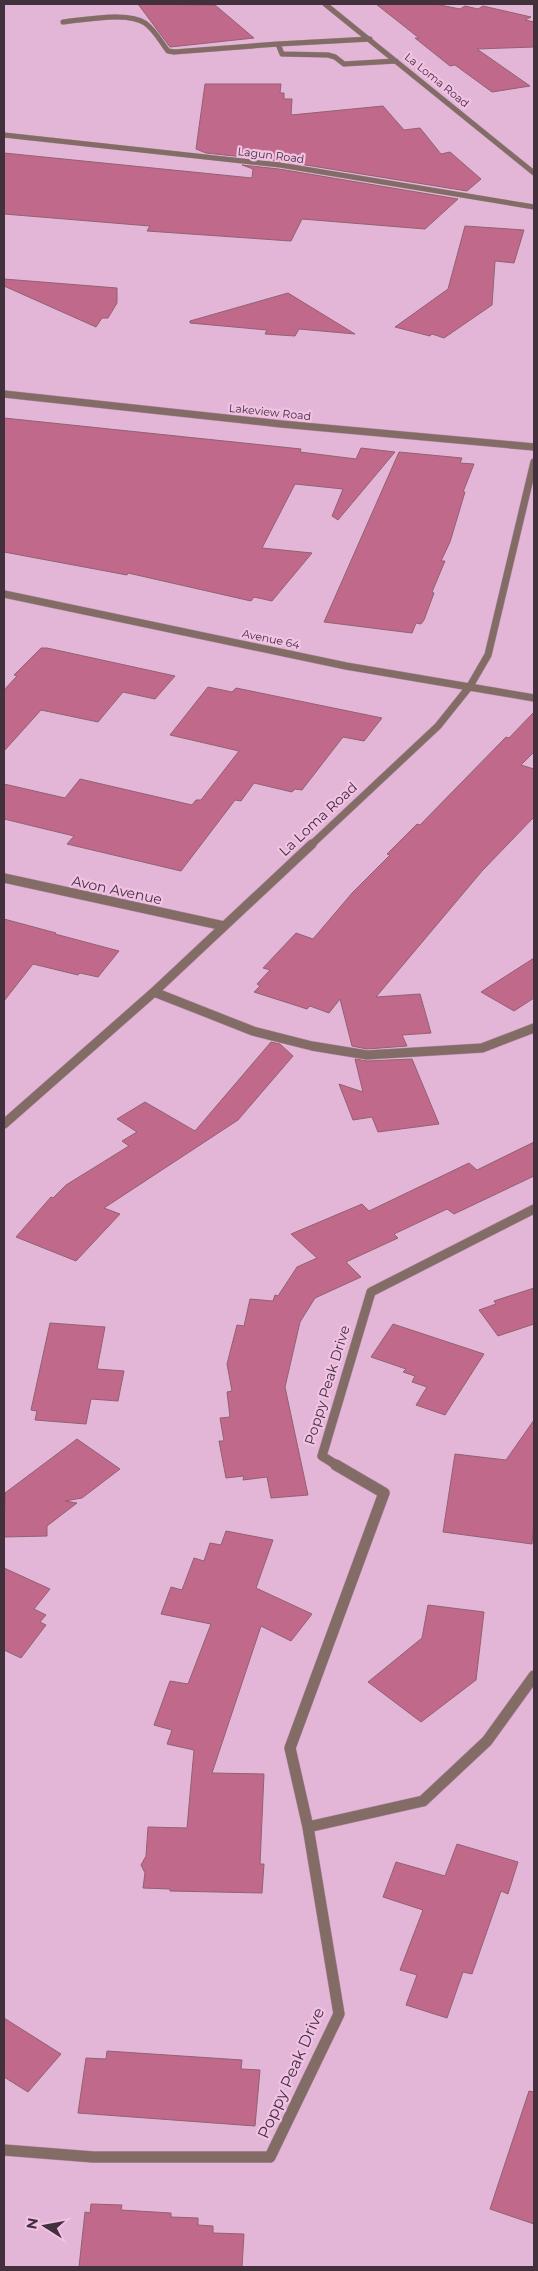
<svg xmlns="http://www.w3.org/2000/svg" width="538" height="2271" viewBox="0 0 538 2271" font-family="Montserrat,sans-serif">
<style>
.building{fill:#c0698a;stroke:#926172}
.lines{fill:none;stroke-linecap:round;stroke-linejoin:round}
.minor-far3-casing{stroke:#bc95b1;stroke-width:5.5}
.minor-far2-casing{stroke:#bc95b1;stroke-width:8}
.minor-far1-casing{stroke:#bc95b1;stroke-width:10}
.minor-casing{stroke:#bc95b1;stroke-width:12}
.minor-far3{stroke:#836c66;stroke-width:5}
.minor-far2{stroke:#836c66;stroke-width:7}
.minor-far1{stroke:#836c66;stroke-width:9}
.minor{stroke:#836c66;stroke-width:11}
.labels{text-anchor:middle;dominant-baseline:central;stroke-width:4.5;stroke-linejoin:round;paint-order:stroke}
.far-street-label{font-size:11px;fill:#42303d;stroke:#f1c2e3}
.street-label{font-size:14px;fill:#42303d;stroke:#f1c2e3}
.near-street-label{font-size:16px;fill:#42303d;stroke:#f1c2e3}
</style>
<rect width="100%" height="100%" fill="#e3b5d6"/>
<path class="building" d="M138 4 215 5 254 38 170 47Z
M376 4H435L460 9 465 6 478 9 483 6 531 17 525 20 534 22V47L477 49 530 86 492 92 455 65 450 66 415 38H419Z
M205 84H281L280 93H284V99H292L291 115 383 106 404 130 420 128 441 154 450 152 481 179 467 191 281 161 206 153 196 149Z
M4 153 252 178 253 169 242 165 279 169 458 199 425 229 302 219 291 241 147 231 150 226 4 214Z
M465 226 524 230 514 263 495 261 492 305 444 338 432 334 430 336 395 327 448 289Z
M4 279 117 288V303L108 318H102L96 327 4 286Z
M288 293 355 334 299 329 295 336 265 334 267 330 190 323V321Z
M4 418 301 449 300 452 356 459 361 448 395 452 338 520 332 516 343 489 295 484 262 548 312 553 272 601 254 597 251 601 128 573 127 575 4 552Z
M399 452 462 458 460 463 474 464 463 492H465L450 542 441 561H445L432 592 434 593 424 620 421 624 416 623 412 633 324 622Z
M41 648H47L175 676 155 699 123 692 98 722 41 710 4 751V690L17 676 14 675Z
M208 687 232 692 236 688 382 718 364 741 343 737 302 790 295 789 292 792 254 783 241 801 235 800 181 871 67 844 74 836 4 819V784L65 798 80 779 192 805 196 800H201L239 751 170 735Z
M534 712V752L521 765 534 769V817L482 871 376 997 420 994 431 1033 402 1035 407 1046 367 1049 352 1046 340 999 329 1013 310 1006 307 1009 254 992 260 986 257 984 270 970 263 968 296 933 313 939 353 892 390 855 387 854 417 824 420 825 506 737 509 738Z
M4 919 56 933 55 934 119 951 98 977 80 973 78 975 33 964 4 1001Z
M534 958V998L514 1011 481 992Z
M271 1042 280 1044 293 1056 238 1120 104 1208 120 1214 76 1261 16 1237 51 1197 53 1198 66 1185 129 1146 122 1141 137 1132 117 1119 145 1102 195 1131Z
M355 1059 367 1061 412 1059 439 1124 378 1132 372 1117 353 1120 339 1084 363 1092Z
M534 1142V1176L454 1214 447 1209 394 1234 398 1238 346 1262 361 1277 315 1298 300 1322 285 1387 308 1495 271 1498 267 1477 243 1480 244 1476 226 1478 219 1441H224L220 1418 230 1417 227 1392 232 1391 227 1364 237 1325 244 1326 250 1299 273 1301 275 1295 278 1296 297 1267 317 1258 291 1234 362 1204 369 1211 469 1163 477 1170Z
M534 1288V1324L498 1336 479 1310 496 1304 494 1301Z
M50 1323 105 1327 97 1369 124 1371 118 1401 91 1399 86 1424 35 1420 37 1411 31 1410Z
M393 1324 484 1354 445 1415 416 1405 427 1387 412 1382 415 1376 403 1372 406 1369 371 1357Z
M534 1420V1522L532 1544 443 1532 455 1454 506 1460Z
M77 1439 120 1469 82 1498 65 1501 77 1503 47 1526V1536L4 1537 5 1493Z
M226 1531 273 1540 256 1588 312 1614 291 1641 261 1626 212 1773 264 1774 260 1864H264L262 1893 170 1891V1889L143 1888 145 1873 141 1865 146 1856 148 1827 187 1828 194 1750 167 1744 172 1730 154 1725 170 1681 188 1684 211 1624 161 1614 171 1587 182 1590 194 1558 204 1561 210 1543 221 1545Z
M4 1568 50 1589 34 1609 46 1615 40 1622 46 1625 21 1658 4 1650Z
M428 1605 484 1612 476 1680 421 1722 368 1682 422 1638Z
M457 1844 518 1862 508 1894 501 1891 472 1974 463 1972 447 2018 406 2005 417 1975 400 1970 423 1910 383 1897 396 1862 445 1876Z
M4 2018 61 2054 28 2092 4 2077Z
M107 2051 242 2060 241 2069 260 2070 255 2126 78 2113 86 2058 106 2059Z
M529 2091 534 2092V2224L490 2209Z
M91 2204 122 2205 121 2210 171 2213V2217L198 2218V2225L213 2226V2233L244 2234 242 2267H79L85 2212 90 2213Z"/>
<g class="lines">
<defs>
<path id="minor-far3" d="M325 4 534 173
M63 22C84 20 128 11 145 23 155 30 161 42 168 51L174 52 278 44 282 54 328 55 335 57 344 64 396 61
M278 44 370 39
M4 135 280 165 534 207"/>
<path id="minor-far2" d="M4 394 281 424 534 447
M4 594 346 666 534 698
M310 846 438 726 470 686 488 655 534 462"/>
<path id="minor-far1" d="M4 878 224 926
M154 992 253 1031 312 1046 367 1055 482 1048 534 1028
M4 1124 154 992 312 844
M338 1466 322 1456 371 1292 534 1209"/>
<path id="minor" d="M308 1827 423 1801 487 1741 534 1676
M4 2150 93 2157H270L339 2014 308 1827 290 1748 384 1493 336 1465"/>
</defs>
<use href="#minor-far3" class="minor-far3-casing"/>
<use href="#minor-far2" class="minor-far2-casing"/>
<use href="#minor-far1" class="minor-far1-casing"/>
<use href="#minor" class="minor-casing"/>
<use href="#minor-far3" class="minor-far3"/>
<use href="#minor-far2" class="minor-far2"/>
<use href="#minor-far1" class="minor-far1"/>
<use href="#minor" class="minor"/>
</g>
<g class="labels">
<g class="far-street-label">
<text transform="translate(437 80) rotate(39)">La Loma Road</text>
<text transform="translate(271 155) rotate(7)">Lagun Road</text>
<text transform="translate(270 412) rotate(6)">Lakeview Road</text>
<text transform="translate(271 639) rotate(12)">Avenue 64</text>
</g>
<g class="street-label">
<text transform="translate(318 819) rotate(-43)">La Loma Road</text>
<text transform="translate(117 890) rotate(12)">Avon Avenue</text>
<text transform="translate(327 1385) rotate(-73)">Poppy Peak Drive</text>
</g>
<g class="near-street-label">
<text transform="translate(291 2073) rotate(-66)">Poppy Peak Drive</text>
</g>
</g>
<rect width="538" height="2271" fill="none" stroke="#42303d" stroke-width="10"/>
<g transform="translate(45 2226) rotate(281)" stroke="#f1c2e3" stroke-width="4" paint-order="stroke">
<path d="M0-4L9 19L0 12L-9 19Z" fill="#42303d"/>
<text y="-8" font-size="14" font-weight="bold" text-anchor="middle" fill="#42303d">N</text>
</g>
</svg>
